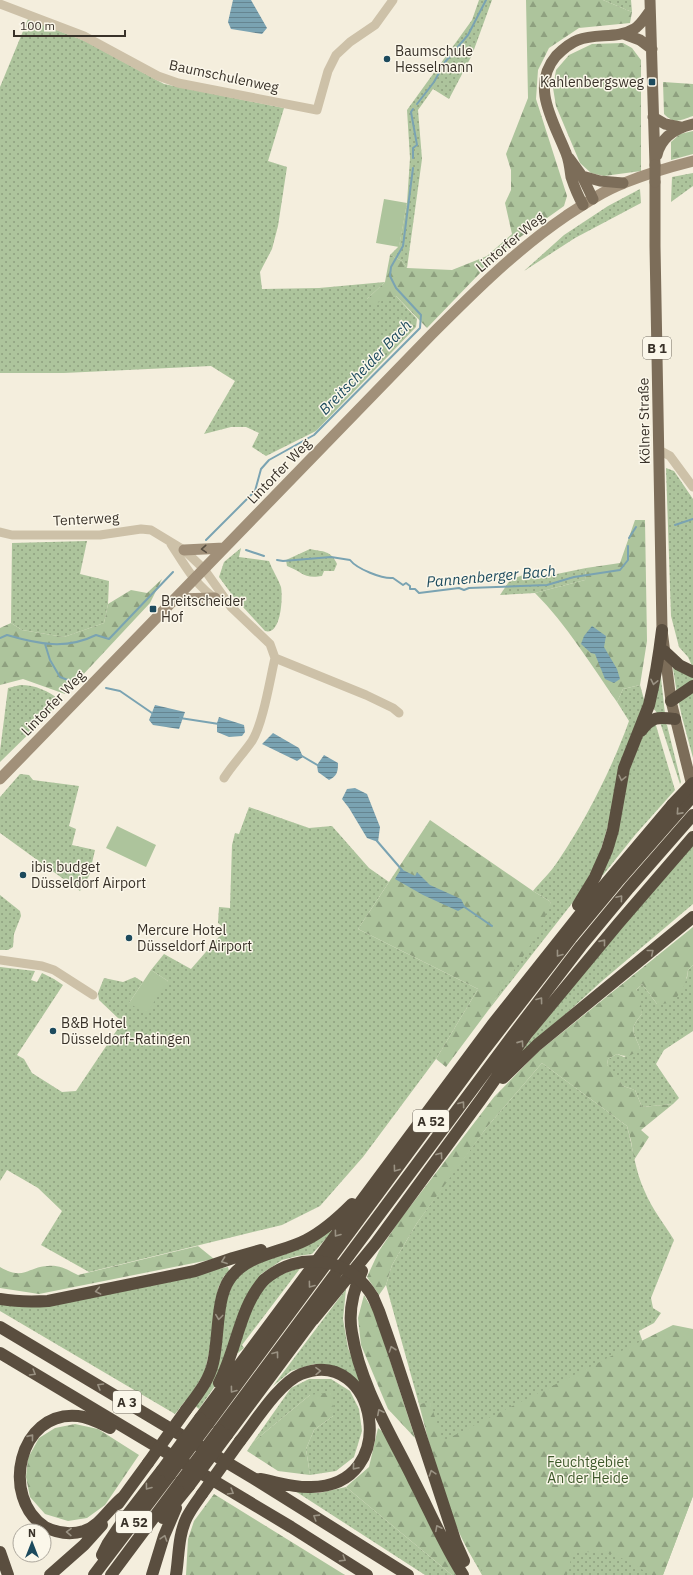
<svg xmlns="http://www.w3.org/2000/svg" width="693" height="1575" viewBox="0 0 693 1575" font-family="'IBM Plex Sans',sans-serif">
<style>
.grass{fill:url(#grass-dots)}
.forest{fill:url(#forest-firs)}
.garden{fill:#adc49c}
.water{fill:url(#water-rules)}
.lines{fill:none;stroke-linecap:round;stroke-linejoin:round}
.stream{stroke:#7aa3b2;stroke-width:2}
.minor{stroke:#cdc1a8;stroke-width:9}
.secondary{stroke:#a19079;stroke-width:11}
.primary{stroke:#7c6d59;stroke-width:11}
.motorway{stroke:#5a4e3f;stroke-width:12}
.primary-bridge{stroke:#7c6d59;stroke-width:11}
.motorway-bridge{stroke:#5a4e3f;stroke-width:12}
.oneway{stroke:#584e41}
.oneway2{stroke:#9a9283}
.poi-dot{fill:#1c4a5d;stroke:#fbf7ea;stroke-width:1.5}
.labels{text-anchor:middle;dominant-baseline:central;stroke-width:3;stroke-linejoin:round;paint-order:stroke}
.shield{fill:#fbf7ea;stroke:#736d63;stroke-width:1}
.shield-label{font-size:13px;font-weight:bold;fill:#393229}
.poi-label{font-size:14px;fill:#393229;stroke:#fbf7ea;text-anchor:start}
.street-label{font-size:14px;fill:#393229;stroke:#fbf7ea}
.park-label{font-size:14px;fill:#3e592b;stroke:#fbf7ea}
.water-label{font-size:15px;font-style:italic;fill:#1c4a5d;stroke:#fbf7ea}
</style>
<defs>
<pattern id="grass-dots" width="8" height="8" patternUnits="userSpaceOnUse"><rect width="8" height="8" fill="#adc49c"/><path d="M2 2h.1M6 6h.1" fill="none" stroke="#8ea07f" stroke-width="1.8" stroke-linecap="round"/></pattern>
<pattern id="forest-firs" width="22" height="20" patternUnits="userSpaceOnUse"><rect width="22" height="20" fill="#adc49c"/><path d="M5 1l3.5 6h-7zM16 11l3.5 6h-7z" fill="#8ea07f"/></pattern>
<pattern id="water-rules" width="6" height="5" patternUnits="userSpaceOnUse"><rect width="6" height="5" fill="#7aa3b2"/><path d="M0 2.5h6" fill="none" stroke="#658591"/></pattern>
</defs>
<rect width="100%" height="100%" fill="#f4eedd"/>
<path class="grass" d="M479 0H492L472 55 449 99 433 89 418 110 422 159 407 268 402 261 390 255 399 246 407 203 410 158 407 110 472 20Z
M603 0H631L632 12Z
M28 19 85 41 164 84 284 108 268 161 287 167 278 226 272 249 260 272 262 289 319 288 385 282 367 299 396 296 417 319 416 327 316 431 266 456 252 447 259 433 246 427H231L204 434 235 381 211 366 64 373H0V87Z
M693 173V186L671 202 672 177Z
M640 189 641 203 575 238 524 271 564 235 608 206Z
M666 468 674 471 693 499V668L688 657 679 647 671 616Z
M87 541 80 574 109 581 108 604 104 623 64 637 22 630 11 623 12 543Z
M241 548 239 557 269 561C272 570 278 578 281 587 283 598 281 636 265 631L233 596 219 577 224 562Z
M310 549C323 552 331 550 337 564L334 571H324L322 576C303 579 303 572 287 566L286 560Z
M586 568 585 580 535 593 500 595 510 580 523 575 547 576Z
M672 662 693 675V683L677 694Z
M660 669 665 714 657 713 651 705Z
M20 685C36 685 48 691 60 700L46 717 0 762V751L8 688Z
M640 685 645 703 597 862 577 897 487 1012 507 980 551 902 533 891C541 881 551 872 558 861 586 820 613 766 629 721L617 702 623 689Z
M693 690V758L682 717 678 699Z
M655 722 675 790 635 835 603 875 601 874 627 774 644 733Z
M660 722H664L667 725 681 782 680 784Z
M20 774 29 775 33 780 79 786 69 826 76 829 72 845 95 850 89 876 80 891 0 833V797Z
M249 807 309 828 332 826 369 868 389 882 358 929 478 989 436 1059 363 1157 320 1206 282 1225 89 1272 41 1245 62 1211 38 1188 7 1170 0 1181V967L35 971 31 980 37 982 42 973 54 979 63 985 17 1055 24 1059 32 1073 62 1092 76 1091 125 1018 119 1019 99 1000 98 993 104 978 123 982 135 977 143 982 129 1003 168 981 151 970 164 954 191 969 226 929 218 923 219 907 230 908 232 845 235 833 239 834Z
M693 841V904L602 981 516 1059 538 1029Z
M0 895 20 911 21 916 14 934 13 947 8 950H0Z
M693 965V1031L664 1050 656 1064 679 1098 673 1104 642 1107 635 1090 623 1086 607 1065 608 1059 617 1054 624 1057 640 1048C633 1031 629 1029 642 1014L636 990 642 984 657 1004 687 978 688 970Z
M542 1063 627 1126C633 1148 635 1171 645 1192 652 1209 665 1225 674 1240L651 1298 653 1308 661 1313 654 1323 639 1331 693 1496 663 1575H482L469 1552 449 1507 430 1403 419 1404 386 1285 392 1265 417 1223 454 1171 487 1127Z
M330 1230 332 1232 312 1254 297 1256 282 1260 261 1274 215 1386 199 1409 195 1406 227 1298 234 1281 247 1269Z
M302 1266 242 1345 244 1348 238 1353 235 1351 249 1307 273 1278Z
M228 1267 229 1271 224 1276 218 1288 211 1343 205 1371 187 1402 185 1401 175 1414 0 1311V1301L43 1304Z
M346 1289 343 1319 348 1348 368 1397 355 1379 337 1368 314 1364 291 1371 273 1386Z
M309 1379H331L350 1391 359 1409 362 1431 354 1457 336 1471 310 1475 306 1449 314 1430 333 1416 310 1395 253 1442 291 1388Z
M346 1487 452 1575H425L295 1491 319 1493Z"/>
<path class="forest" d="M526 0H603L632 12 630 23 579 28 549 48 538 70 536 99 567 196 564 206 512 243 482 271 427 328 396 296 371 305 367 299 385 282 390 255 402 261 407 268 452 270 487 256 512 234 505 203 511 190V170L506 154 528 98Z
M623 43 632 48 641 60V171L604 176 591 173 580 163 556 106 553 88 556 70 569 55 592 44Z
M663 82 693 84V116C680 120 675 125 664 114Z
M693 131V154L671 160V142L680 134Z
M635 520H645L647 641 640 685 623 689 617 702C591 665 567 625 535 593L585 580 586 568 620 563Z
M162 579 150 603 65 694 23 679 0 685V628L11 623 22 630 64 637 104 623 108 604 131 590 147 593Z
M430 820 533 891 551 902 539 932 487 1012 446 1067 436 1059 478 989 358 929Z
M693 927V965L688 970C687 981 681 997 670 1002 666 1004 660 1004 657 1004L642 984 636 990 640 995 642 1014C629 1029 633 1031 640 1048 632 1056 628 1058 617 1054L608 1059 607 1065 611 1068 623 1086 635 1090 642 1107 673 1104 641 1130 649 1137 634 1160 631 1141 627 1126 542 1063 487 1127 417 1223 392 1265 386 1285 379 1295 367 1277 379 1251 399 1221 494 1097 538 1052Z
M198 1246 214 1259 39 1294 0 1288V1267C24 1281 27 1267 48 1266 60 1265 68 1270 78 1275Z
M364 1295 375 1314 415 1438 388 1409 361 1345 358 1318Z
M673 1325 693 1329V1496L663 1575H652L614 1554 573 1551 567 1575H485C480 1567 474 1560 469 1552 444 1507 432 1454 419 1404L430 1402 443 1441Z
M332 1392 333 1416 314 1430 306 1449 310 1475 278 1471 247 1451 253 1442 310 1395Z
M75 1424 98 1429 139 1455 105 1505 87 1518 68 1521 45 1514 30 1497 26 1477 28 1458 39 1438 55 1428Z
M378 1428 387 1435 456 1575H452L346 1487 369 1467Z
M214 1494 345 1575H186L188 1539 194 1521Z"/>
<path class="garden" d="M384 199 407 203 399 247 376 243Z
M117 826 156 845 146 867 106 848Z
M151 970 168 981 146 1014 129 1003Z"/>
<path class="water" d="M233 0H251L267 28 262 34 231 29 228 22Z
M592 626 606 636 604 647 617 669 620 679 614 683 605 679 595 654 591 653 581 644 584 636Z
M155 705 185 712 179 729 153 725 149 720Z
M219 717 244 725 245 732 242 736 229 737 217 732V723Z
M273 733 299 748 303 757 297 761 262 744Z
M324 755 338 763C338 772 337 776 329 780L318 772 317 765Z
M355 788 367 794 380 827 378 842 367 838 349 808 342 799 347 789Z
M401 869 415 876 417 872 430 885 461 899 465 907 458 911 423 895 395 879Z"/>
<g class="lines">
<path class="stream" d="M417 104 434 82 445 62 468 35 486 0
M413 158V148L417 145 411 112 413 109
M675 525 693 519
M629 538 636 527
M206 540 255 491 261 469 269 460 314 435 420 328 421 315 396 288 390 276 391 267 403 246 413 168
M246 550 264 556
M277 560 283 561 331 557 350 560C357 569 382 579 393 578L403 585 406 583 410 586V589H415L419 593 459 588 464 590 469 588 547 585 574 577 620 570 628 560V546
M0 638 7 635C38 644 66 650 96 635L109 639 173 572
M45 644 50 660 60 677 73 682
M106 688 120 691 152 713
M180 718 219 724
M302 756 319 766
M377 841 402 870
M463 906 492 926"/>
<path class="minor" d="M0 4 84 36 158 76 178 83 317 110 328 71 336 55 350 42 375 25 393 0
M659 450 670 456 693 487
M0 532 12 535H100L141 529 151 530 184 550 204 569 231 607 270 644 275 658 366 695 393 708 399 713
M171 544C184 564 196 587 218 600
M224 778C233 764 243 754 252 741 263 724 270 679 275 658
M0 960 42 966 54 970 93 995"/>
<path class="secondary" d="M184 550 224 548
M175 599 215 598
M0 779 432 334C474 292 516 250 566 216 584 204 603 191 624 183 646 174 669 167 693 161"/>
<path class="primary" d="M650 0 655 165
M624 34 640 40 652 49
M653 117 665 124 680 127
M657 155C661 137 676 128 693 124
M569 158 582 176 593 199
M582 176 600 181 623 183
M655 182V246L662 630 671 701 693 790
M583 205C578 196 574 186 571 177 570 169 569 160 566 153 554 122 530 87 556 56 562 50 570 43 578 40 596 33 618 39 634 29 641 25 645 17 650 11"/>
<path class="motorway" d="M664 651 679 665 693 672
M671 701 693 686
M641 731C652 716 658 717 675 719
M578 905 595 877 607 850 613 830 624 768 649 705C655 680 659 655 662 630
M503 1078 537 1045 693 917
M362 1271C353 1291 348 1312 352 1333 360 1385 391 1434 414 1481 430 1512 444 1545 463 1575
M373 1297 379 1311 395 1357 456 1543 464 1561
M0 1299C17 1302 31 1302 48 1301L195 1271 233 1258 261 1250
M313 1320 376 1243 482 1098 526 1035 618 924 693 837
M0 1327 253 1478 408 1575
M0 1353 291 1527 367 1575
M219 1383C237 1349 239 1308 264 1280
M186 1410C197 1395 209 1381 213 1363 219 1339 216 1299 229 1280 246 1254 281 1253 306 1240 324 1231 338 1218 352 1204
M200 1418 492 1025 585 908 672 805
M208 1424 485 1049 571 938 620 879 693 796
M110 1428C100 1423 89 1417 78 1416 18 1410 0 1498 45 1527 57 1533 71 1535 84 1531 101 1525 109 1508 123 1497
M219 1430 516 1031 581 946 629 888 693 815
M227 1435 317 1314
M240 1441C255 1422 279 1383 301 1374 377 1344 403 1486 311 1487 294 1488 277 1482 260 1479
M118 1504 148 1463
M163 1518 189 1486
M0 1552 8 1575
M102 1555 108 1543 125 1518 162 1470
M50 1575 84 1545 102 1525
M94 1575 170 1475
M111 1575 181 1481
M152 1575 164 1536 176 1508
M176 1575C179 1556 178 1535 187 1517 191 1509 197 1501 202 1494"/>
<path class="primary-bridge" d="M655 165V182"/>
<path class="motorway-bridge" d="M672 805 693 783
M264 1280C299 1250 349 1256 373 1297
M148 1463 186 1410
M162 1470 200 1418
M170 1475 208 1424
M181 1481 219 1430
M189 1486 227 1435
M202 1494 240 1441"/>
</g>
<defs><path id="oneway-chevron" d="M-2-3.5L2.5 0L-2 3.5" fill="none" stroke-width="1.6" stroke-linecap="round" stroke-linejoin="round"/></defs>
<use class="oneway" href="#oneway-chevron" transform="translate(204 549) rotate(176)"/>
<g class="oneway2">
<use href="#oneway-chevron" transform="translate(654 682) rotate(102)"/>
<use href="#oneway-chevron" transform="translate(622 778) rotate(103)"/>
<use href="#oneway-chevron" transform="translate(679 812) rotate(132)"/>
<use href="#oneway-chevron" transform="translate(620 898) rotate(-50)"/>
<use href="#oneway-chevron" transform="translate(603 942) rotate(-51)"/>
<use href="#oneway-chevron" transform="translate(651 952) rotate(-39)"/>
<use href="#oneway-chevron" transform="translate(559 954) rotate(128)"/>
<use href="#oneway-chevron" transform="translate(540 1000) rotate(-53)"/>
<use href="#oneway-chevron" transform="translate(521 1043) rotate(-55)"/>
<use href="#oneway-chevron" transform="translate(462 1104) rotate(-54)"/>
<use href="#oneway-chevron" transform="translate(440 1155) rotate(-54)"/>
<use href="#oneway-chevron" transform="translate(396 1169) rotate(126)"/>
<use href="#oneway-chevron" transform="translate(337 1234) rotate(127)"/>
<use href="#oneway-chevron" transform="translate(224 1261) rotate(160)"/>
<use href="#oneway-chevron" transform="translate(311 1285) rotate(127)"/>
<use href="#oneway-chevron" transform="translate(98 1291) rotate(169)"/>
<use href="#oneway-chevron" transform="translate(219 1317) rotate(97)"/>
<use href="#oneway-chevron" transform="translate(392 1349) rotate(-109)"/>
<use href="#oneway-chevron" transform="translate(276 1354) rotate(-53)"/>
<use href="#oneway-chevron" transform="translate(318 1371) rotate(-1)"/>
<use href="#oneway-chevron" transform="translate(33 1373) rotate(31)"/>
<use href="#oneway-chevron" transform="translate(100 1386) rotate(-149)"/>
<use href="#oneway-chevron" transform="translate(233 1390) rotate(127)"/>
<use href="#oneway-chevron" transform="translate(380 1412) rotate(-117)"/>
<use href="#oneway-chevron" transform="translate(31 1437) rotate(-51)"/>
<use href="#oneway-chevron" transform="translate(355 1467) rotate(131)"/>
<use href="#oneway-chevron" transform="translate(432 1473) rotate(-108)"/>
<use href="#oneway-chevron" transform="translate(148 1487) rotate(127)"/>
<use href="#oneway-chevron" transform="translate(231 1492) rotate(31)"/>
<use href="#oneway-chevron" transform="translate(316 1517) rotate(-148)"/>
<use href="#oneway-chevron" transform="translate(438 1528) rotate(-117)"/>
<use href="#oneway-chevron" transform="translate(69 1532) rotate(-179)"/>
<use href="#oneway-chevron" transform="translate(164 1538) rotate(-72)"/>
<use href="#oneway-chevron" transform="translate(343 1559) rotate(32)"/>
</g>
<g class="poi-dot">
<circle cx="387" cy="59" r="4"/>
<rect x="648" y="78" width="8" height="8" rx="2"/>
<rect x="149" y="605" width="8" height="8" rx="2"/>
<circle cx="23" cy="875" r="4"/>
<circle cx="129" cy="938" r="4"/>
<circle cx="53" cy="1031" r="4"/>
</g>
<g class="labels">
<g class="shield">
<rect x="643" y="337" width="28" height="22" rx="3"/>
<rect x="413" y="1110" width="36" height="22" rx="3"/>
<rect x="113" y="1391" width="28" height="22" rx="3"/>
<rect x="116" y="1511" width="36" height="22" rx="3"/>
</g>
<g class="shield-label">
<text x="657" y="348">B 1</text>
<text x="431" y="1121">A 52</text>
<text x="127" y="1402">A 3</text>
<text x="134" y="1522">A 52</text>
</g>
<g class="poi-label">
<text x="395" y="51">Baumschule<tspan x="395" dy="16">Hesselmann</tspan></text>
<text x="644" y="82" text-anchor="end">Kahlenbergsweg</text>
<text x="161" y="601">Breitscheider<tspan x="161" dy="16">Hof</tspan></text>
<text x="31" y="867">ibis budget<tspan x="31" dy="16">Düsseldorf Airport</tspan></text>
<text x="137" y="930">Mercure Hotel<tspan x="137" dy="16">Düsseldorf Airport</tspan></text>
<text x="61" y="1023">B&amp;B Hotel<tspan x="61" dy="16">Düsseldorf-Ratingen</tspan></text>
</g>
<g class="street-label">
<text transform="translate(224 76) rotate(12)">Baumschulenweg</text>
<text transform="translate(510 242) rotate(-40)">Lintorfer Weg</text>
<text transform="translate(644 421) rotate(-91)">Kölner Straße</text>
<text transform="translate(279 471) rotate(-46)">Lintorfer Weg</text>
<text transform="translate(86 519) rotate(-3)">Tenterweg</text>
<text transform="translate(53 703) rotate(-46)">Lintorfer Weg</text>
</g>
<g class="park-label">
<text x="588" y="1462">Feuchtgebiet<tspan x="588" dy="16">An der Heide</tspan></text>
</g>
<g class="water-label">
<text transform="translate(365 367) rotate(-46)">Breitscheider Bach</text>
<text transform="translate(491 576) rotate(-5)">Pannenberger Bach</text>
</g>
</g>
<g transform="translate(32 1543)"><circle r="19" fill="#fbf7ea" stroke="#ada89d"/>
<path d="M0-3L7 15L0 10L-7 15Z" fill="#1c4a5d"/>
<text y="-6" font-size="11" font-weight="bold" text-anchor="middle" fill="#393229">N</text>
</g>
<path d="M14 30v6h111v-6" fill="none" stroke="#393229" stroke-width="2"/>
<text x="20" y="30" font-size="12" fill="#393229" stroke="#fbf7ea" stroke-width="3" paint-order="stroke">100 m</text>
</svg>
